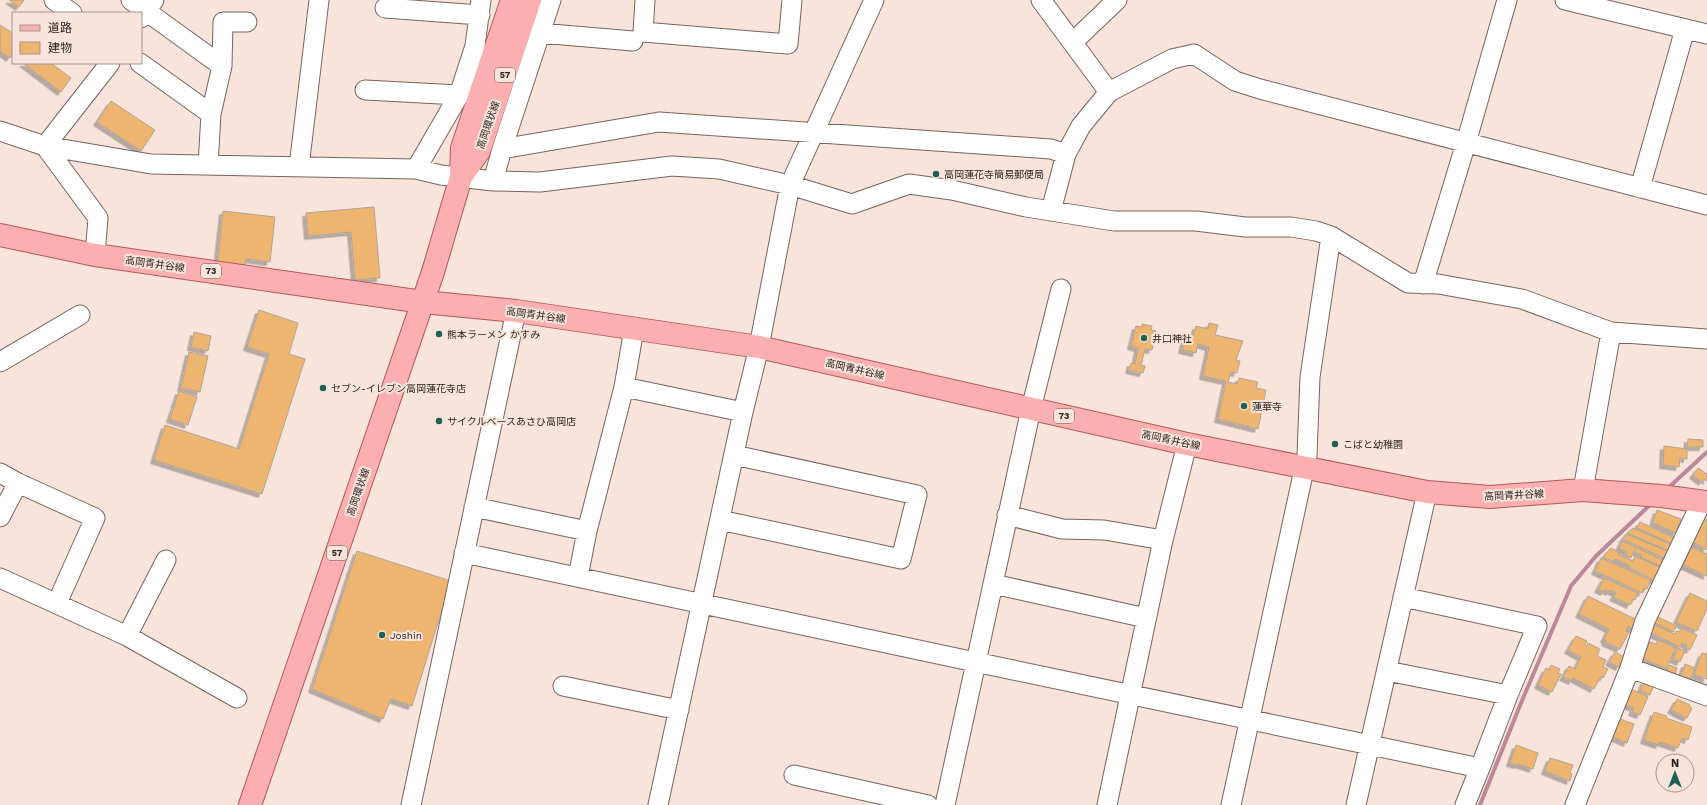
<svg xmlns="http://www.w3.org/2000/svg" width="1707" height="805" viewBox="0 0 1707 805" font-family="'Work Sans','Noto Sans JP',sans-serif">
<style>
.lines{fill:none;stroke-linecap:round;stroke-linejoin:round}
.stream{stroke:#b89;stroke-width:4}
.building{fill:#edb56f;stroke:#b1a495;filter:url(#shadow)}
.minor-casing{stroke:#77655d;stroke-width:21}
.major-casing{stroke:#b05a5a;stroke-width:24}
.minor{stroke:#fff;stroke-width:19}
.major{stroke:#fcafb0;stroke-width:22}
.poi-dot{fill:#206252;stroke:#f8e4db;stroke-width:1.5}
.labels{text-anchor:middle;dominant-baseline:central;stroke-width:4;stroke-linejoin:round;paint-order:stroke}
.shield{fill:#f8e4db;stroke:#665a55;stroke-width:1}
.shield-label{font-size:9px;font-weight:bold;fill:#271f1c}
.street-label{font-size:10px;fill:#271f1c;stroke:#f8e4db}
.poi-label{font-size:10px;fill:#271f1c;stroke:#f8e4db;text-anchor:start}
</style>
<defs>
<filter id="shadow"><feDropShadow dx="-3.5" dy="3.5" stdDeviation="0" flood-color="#0004"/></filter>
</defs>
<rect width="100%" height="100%" fill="#f8e4db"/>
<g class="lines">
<path class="stream" d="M1666 490 1707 452
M1480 805 1521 703 1571 586 1596 556 1652 503"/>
</g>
<path class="building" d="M9 0H24L19 7Z
M0 25 13 33V53L10 58 0 51Z
M23 63H51L71 78 61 92Z
M111 101 155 130 141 151 97 122Z
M374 207 380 278 355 280 351 232 308 236 306 213Z
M223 211 275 217 270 262 246 259 245 268 217 265Z
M259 310 298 323 289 354 305 359 262 494 154 460 165 425 239 449 269 354 247 347Z
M1209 323 1218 325 1215 335 1243 341 1236 360 1240 361 1237 373 1231 372 1228 382 1237 384 1239 378 1258 382 1256 388 1266 390 1258 429 1218 419 1226 381 1203 376 1209 347 1198 344 1196 353 1182 350 1186 334 1193 336 1196 326 1208 329Z
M1142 324 1152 326 1151 330 1156 331 1152 350 1145 349 1141 365 1145 366 1143 373 1129 370 1131 363 1135 364 1138 348 1131 346 1136 326 1142 327Z
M194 332 211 336 208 351 191 347Z
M189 352 208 356 200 392 181 388Z
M179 391 197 397 188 425 170 419Z
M1688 439 1703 440V447H1687Z
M1664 446 1687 449V459L1680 458 1679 467 1663 465Z
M1698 468 1707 474V481L1704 479 1702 482 1693 475Z
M1657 510 1681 519 1676 533 1653 523Z
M1702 517 1707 520V550L1691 541Z
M1640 522 1675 538 1672 544 1637 528Z
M1633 528 1672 545 1669 551 1627 533Z
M1627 534 1669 552 1666 559 1622 539Z
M1622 541 1665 561 1662 567 1640 557 1641 555 1634 551 1631 558 1625 555 1627 552 1619 548Z
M1691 547 1707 554V576L1683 565Z
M1611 548 1620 553 1619 555 1633 561 1635 556 1662 568 1656 581 1629 568 1630 566 1615 559 1614 562 1603 557Z
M357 551 451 581 412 706 391 699 383 719 312 689Z
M1601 558 1651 580 1647 589 1644 588 1642 593 1595 571Z
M1604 578 1638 593 1635 600 1633 599 1630 605 1613 597 1616 593 1610 590V592L1605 590 1604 592 1598 589Z
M1690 593 1707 601V609L1697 631 1676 622Z
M1588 596 1639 621 1635 630 1628 626 1626 631 1629 632 1620 649 1605 642 1606 640 1604 639 1609 629 1579 614Z
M1656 616 1677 626 1673 632 1653 622Z
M1653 624 1675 634 1676 631 1679 632 1681 628 1697 635 1690 650 1686 648 1687 645 1682 643 1680 647 1649 632Z
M1576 636 1587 641 1585 645 1587 646 1588 643 1600 649 1597 656 1606 660 1603 667 1608 669 1603 678 1601 676 1594 689 1573 678 1572 681 1563 677 1569 666 1575 669 1581 657 1568 650Z
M1658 640 1676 648 1666 669 1643 658 1650 642 1656 644Z
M1678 648 1685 651 1680 662 1673 659Z
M1615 652 1624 657 1619 667 1609 662Z
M1702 653 1707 654V679L1694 675Z
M1685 664 1695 668 1690 680 1681 676Z
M1551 665 1560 669 1558 673 1561 674 1552 692 1538 685 1546 668 1549 670Z
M1669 665 1677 668 1674 677 1666 673Z
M1644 681 1654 685 1650 695 1640 691Z
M1631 689 1648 697 1640 715 1632 712 1634 708 1624 704Z
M1677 699 1690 705 1689 706 1692 708 1687 718 1671 710Z
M1654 712 1667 716 1666 718 1692 727 1688 740 1682 738 1678 748 1660 742 1659 745 1644 740Z
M1620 719 1634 724 1627 743 1613 737 1612 740 1609 738 1615 724 1617 725Z
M1516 745 1538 753 1533 769 1518 764V765L1510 763Z
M1550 758 1573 765 1570 773 1572 774 1570 781 1545 771Z"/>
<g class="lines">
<defs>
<path id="minor" d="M54 0 72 13
M131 0 146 11 141 18
M154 0 146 11 222 66 211 114
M645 0 643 32 788 44 792 0
M1041 0 1109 92
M1565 0 1707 34
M385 8 480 15
M540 33 633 41
M1073 42 1117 0
M140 63 211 114 208 165
M222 66 223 22H247
M365 90 459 95
M0 131 45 146 151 164 416 169 441 175 493 181 540 182 672 166 719 169 790 185 852 204 909 184 952 190 1026 207 1114 221H1196L1245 227H1291L1316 231 1331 236 1408 283 1438 284 1522 299 1611 332 1707 339
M45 146 98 218 95 255
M45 146 110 63
M502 149 551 0
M299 167 319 0
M416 169 459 95 475 46 481 0
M493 181 502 149 659 122 1051 149 1066 154
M1640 188 1685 29
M1051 211 1066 154 1081 126 1109 92 1172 59 1194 54 1235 81 1260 89 1707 205
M1423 284 1466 143 1507 0
M0 362 80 315
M624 387 634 329
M0 473 18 483 95 518 57 603
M1583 490 1611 332
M474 507 587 531 578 577
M1007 515 1062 529 1104 530 1163 540
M0 517 18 483
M720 520 901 559 917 495 734 455
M587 531 624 387 743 412
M464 553 975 662 1480 768 1508 695 1537 626 1403 597
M0 578 127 636 237 698
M993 584 1146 618
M127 636 166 560
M1630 668 1707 696
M1387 671 1508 695
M563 686 679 710
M794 775 928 805
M411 805 516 311
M658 805 743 412 759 347 790 185 874 0
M945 805 1031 409 1061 289
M1107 805 1163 540 1187 444
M1231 805 1307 456 1310 377 1331 236
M1356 805 1427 492
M1465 805 1480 768
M1575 805 1630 668 1645 621 1702 501"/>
<path id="major" d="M461 177 479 151 530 0
M0 235 95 255 423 302 516 311 759 347 1187 444 1427 492 1490 497 1583 490 1661 496 1707 502
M250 805 433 272 461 177 462 148 512 0"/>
</defs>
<use href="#minor" class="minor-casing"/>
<use href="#major" class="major-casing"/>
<use href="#minor" class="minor"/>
<use href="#major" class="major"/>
</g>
<g class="poi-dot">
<circle cx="936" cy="174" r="4"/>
<circle cx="439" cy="334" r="4"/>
<circle cx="1144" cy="338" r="4"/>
<circle cx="323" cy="388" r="4"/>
<circle cx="1244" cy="406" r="4"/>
<circle cx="439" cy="421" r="4"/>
<circle cx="1335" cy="444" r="4"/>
<circle cx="382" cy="635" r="4"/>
</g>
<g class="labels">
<g class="shield">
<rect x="495" y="68" width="20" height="14" rx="3"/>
<rect x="201" y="264" width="20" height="14" rx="3"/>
<rect x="1054" y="409" width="20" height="14" rx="3"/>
<rect x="327" y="546" width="20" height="14" rx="3"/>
</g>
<g class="shield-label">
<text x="505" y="75">57</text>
<text x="211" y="271">73</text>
<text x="1064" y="416">73</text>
<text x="337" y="553">57</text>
</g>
<g class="street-label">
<text transform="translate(488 125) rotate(-71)">高岡環状線</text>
<text transform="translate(155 264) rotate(8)">高岡青井谷線</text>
<text transform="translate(536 315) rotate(8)">高岡青井谷線</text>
<text transform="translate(855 369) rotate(13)">高岡青井谷線</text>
<text transform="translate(1171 440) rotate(12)">高岡青井谷線</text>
<text transform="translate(358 492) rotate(-71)">高岡環状線</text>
<text transform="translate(1514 495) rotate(-3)">高岡青井谷線</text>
</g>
<g class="poi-label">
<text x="944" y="174">高岡蓮花寺簡易郵便局</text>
<text x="447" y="334">熊本ラーメン かすみ</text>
<text x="1152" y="338">井口神社</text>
<text x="331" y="388">セブン-イレブン高岡蓮花寺店</text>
<text x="1252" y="406">蓮華寺</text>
<text x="447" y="421">サイクルベースあさひ高岡店</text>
<text x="1343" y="444">こばと幼稚園</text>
<text x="390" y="635">Joshin</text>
</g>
</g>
<rect x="12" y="12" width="130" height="52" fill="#f8e4db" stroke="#a4958f"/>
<rect x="20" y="25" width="20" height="6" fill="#fcafb0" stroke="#a4958f"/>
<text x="48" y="32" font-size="12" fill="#271f1c">道路</text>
<rect x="20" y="42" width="20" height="12" fill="#edb56f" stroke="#a4958f"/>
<text x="48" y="52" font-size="12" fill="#271f1c">建物</text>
<g transform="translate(1675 773)"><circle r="19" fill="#f8e4db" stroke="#a4958f"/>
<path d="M0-3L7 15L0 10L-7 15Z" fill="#206252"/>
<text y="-6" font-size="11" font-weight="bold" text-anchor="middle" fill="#271f1c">N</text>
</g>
</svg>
